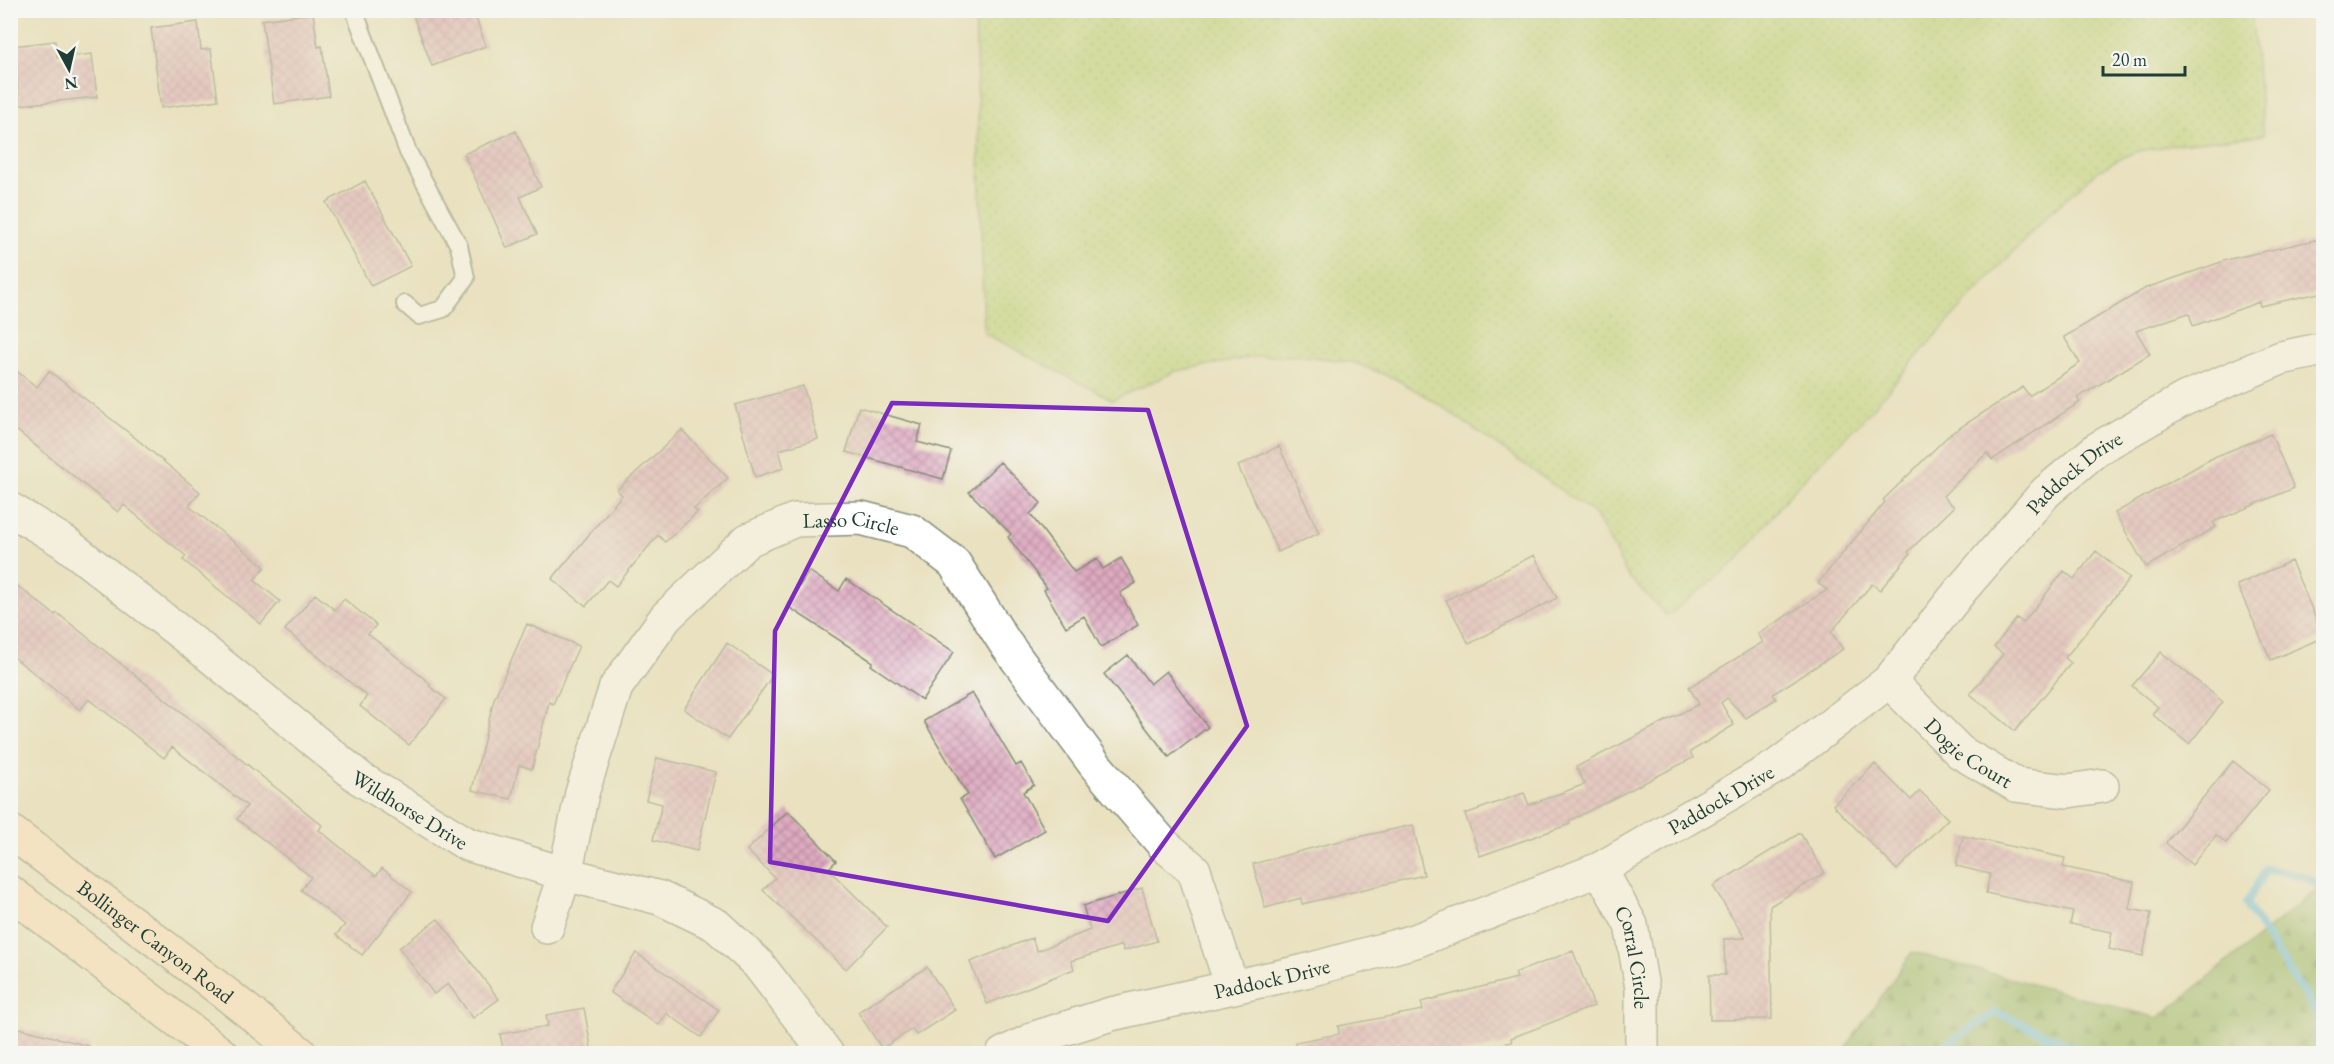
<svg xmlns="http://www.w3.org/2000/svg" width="2334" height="1064" viewBox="0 0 2334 1064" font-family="'EB Garamond',serif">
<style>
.green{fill:url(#green-dots);stroke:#6d8a58;stroke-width:1.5}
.forest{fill:url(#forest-firs);stroke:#5a7a50;stroke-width:1.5}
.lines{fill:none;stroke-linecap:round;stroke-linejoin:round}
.stream{stroke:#6dc1ea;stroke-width:8}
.building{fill:url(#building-cross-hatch)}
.service-casing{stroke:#848f7a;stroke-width:20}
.minor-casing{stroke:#848f7a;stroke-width:36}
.secondary-casing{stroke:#848f7a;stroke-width:36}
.service{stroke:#fff;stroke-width:16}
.minor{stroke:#fff;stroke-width:33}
.secondary{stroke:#fee4c5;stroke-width:33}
.marked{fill:none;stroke:#7b2cbf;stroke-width:4.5;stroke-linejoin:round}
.labels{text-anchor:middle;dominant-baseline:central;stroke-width:6;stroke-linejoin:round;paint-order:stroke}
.street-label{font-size:21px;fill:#1f3d34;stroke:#f6f6f2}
</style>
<defs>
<pattern id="green-dots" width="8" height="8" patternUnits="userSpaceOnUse" patternTransform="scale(1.5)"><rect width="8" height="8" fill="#bbd67b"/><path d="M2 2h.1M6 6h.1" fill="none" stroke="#97af66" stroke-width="1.8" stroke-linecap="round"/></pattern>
<pattern id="forest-firs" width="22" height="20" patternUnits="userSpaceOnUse" patternTransform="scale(1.5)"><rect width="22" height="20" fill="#94b76b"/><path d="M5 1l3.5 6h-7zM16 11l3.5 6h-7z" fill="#789659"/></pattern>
<pattern id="building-cross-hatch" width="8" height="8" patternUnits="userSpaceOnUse" patternTransform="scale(1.5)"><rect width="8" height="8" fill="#dfaac1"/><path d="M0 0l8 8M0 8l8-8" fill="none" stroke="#b48c9e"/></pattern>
</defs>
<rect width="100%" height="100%" fill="#f6f6f2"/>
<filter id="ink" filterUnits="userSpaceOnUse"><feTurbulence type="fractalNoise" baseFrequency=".0167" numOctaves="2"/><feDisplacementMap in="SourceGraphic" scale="12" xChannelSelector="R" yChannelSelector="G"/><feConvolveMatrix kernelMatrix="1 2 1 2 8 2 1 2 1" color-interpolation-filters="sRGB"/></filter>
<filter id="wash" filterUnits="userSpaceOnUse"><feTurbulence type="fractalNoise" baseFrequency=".008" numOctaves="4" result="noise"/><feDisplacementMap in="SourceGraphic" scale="24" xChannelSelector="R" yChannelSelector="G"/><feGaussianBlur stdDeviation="1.35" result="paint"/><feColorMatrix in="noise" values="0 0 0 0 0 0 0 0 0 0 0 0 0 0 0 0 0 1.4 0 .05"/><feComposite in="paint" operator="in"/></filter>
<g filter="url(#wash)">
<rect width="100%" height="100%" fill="#e9e1bf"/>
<path class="green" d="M975 11H2251L2264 135 2178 144 2134 152 2097 171 2047 216 1934 337 1866 416 1793 490 1738 560 1667 616 1627 575 1596 515 1434 401 1396 379 1352 362 1304 356H1260L1176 371 1113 400 984 333Z"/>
<path class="forest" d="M2323 885V1053L1857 1054 1847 1046 1912 952 2158 1018Z"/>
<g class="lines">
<path class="stream" d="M1937 1054 1941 1048 1996 1012 2089 1054
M2313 1054 2317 1047 2318 1016 2246 904 2266 869 2307 877 2324 890"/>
</g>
<g id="blocks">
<path class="building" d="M411 10H473L486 46 432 66Z
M313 13 318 47 322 46 329 96 274 104 262 20Z
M198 22 201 50 211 49 218 100 161 108 151 28Z
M55 41 57 58 92 54 97 97 20 105 13 46Z
M516 131 541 187 520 197 537 234 507 248 464 154Z
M365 181 411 266 371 286 326 202Z
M2324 238V292L2260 306 2259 302 2193 326 2189 313 2136 331 2150 354 2077 398 2080 402 1992 460 1987 453 1943 496 1954 507 1908 552 1910 554 1880 590 1872 584 1831 632 1843 649 1773 694 1776 699 1746 718 1727 698 1721 703 1734 725 1690 752 1693 758 1569 821 1570 824 1480 856 1465 814 1524 793 1529 805 1585 784 1576 767 1699 704 1689 687 1763 642 1758 634 1827 590 1818 583 1885 502 1883 500 1950 434 2023 387 2029 396 2080 363 2064 337 2146 288 2230 259Z
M10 366 37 387 49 371 133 436 200 492 189 506 265 567 254 580 280 601 261 624 183 560 186 556 124 505 118 512 10 425Z
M803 386 818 439 779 450 784 468 755 477 735 405Z
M859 407 922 425 917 442 951 451 943 479 846 452Z
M682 430 728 478 694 509 698 512 665 542 658 535 616 586 608 580 586 606 552 579 622 495 617 490Z
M2271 434 2294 488 2213 522 2216 527 2146 567 2115 513 2214 457Z
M1279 446 1319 533 1278 552 1238 466Z
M1000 462 1041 503 1030 514 1074 572 1097 559 1103 569 1121 558 1136 583 1120 593 1138 625 1101 647 1084 616 1066 627 1044 590 1047 588 1008 537 1011 534 969 492Z
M2096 551 2130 578 2065 658 2071 663 2015 731 1970 694 2003 654 1994 647 2017 618 2023 623 2064 571 2074 579Z
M1534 555 1557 598 1469 644 1446 600Z
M2291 561 2324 637 2271 660 2237 585Z
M809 571 839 591 846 579 954 652 922 700 871 665 873 662 787 606Z
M10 580 55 615 57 613 223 745 322 825 319 830 376 876 382 868 412 892 362 955 336 935 345 925 301 890 311 877 237 819 247 806 172 747 164 758 89 699 80 710 10 654Z
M315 594 335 610 344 599 376 625 368 634 431 684 429 686 446 699 409 745 360 706 367 696 285 630Z
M527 624 579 646 553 704 549 702 532 769 519 765 511 799 472 790 494 699Z
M727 643 773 675 728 739 684 709Z
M2161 652 2223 702 2189 744 2152 714 2158 707 2132 686Z
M1128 655 1150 684 1166 671 1208 727 1169 757 1104 674Z
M972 693 1016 766 1021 763 1034 785 1023 792 1045 830 995 859 960 799 968 795 924 721Z
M657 758 716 772 697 851 653 840 662 804 646 800Z
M2233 761 2269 790 2226 843 2216 835 2192 865 2166 843Z
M1875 764 1911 800 1920 791 1948 819 1897 870 1833 805Z
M788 811 836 861 828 869 887 927 846 969 763 890 775 878 747 850Z
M1413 825 1424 875 1302 904 1301 898 1265 908 1253 864 1327 844Z
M1800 833 1825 873 1770 906 1772 1019 1710 1020 1709 975H1725L1724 939 1745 938 1713 886Z
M1963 836 2065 858 2063 867 2134 882 2129 909 2151 913 2143 956 2109 949 2112 932 2070 924 2073 912 1986 893 1990 874 1956 866Z
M1142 888 1157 941 1123 951 1122 945 1071 961 1074 969 987 1004 970 962 1032 938 1037 951 1090 930 1083 906Z
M438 919 499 999 473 1018 448 984 434 994 399 948Z
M1573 951 1594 1006 1511 1038 1512 1042 1464 1053H1296L1295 1042 1339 1034 1338 1026 1423 1010 1421 1002 1517 978 1515 973Z
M636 953 719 1010 701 1037 666 1013 659 1025 610 992Z
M927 967 955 1010 916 1035 912 1029 882 1049 858 1012Z
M584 1008 592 1053H504L500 1034 548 1026 546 1015Z
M19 1028 89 1046 88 1053H12Z"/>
</g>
</g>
<g filter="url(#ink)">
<use href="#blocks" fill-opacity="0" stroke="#848f7a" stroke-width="1.5"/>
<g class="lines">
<defs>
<path id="service" d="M354 10 408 152 459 246 466 278 443 309 419 316 405 304"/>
<g id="minor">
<path id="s1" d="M10 509 64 542 209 655 361 779 467 844 565 874 660 898 716 925 758 964 827 1054"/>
<path id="s2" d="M1889 681 1960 752 2016 785 2068 791 2102 786"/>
<path id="s3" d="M1600 869 1631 925 1642 988V1054"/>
<path id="s4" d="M547 927 565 874 582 793 616 687 666 617 748 540 795 520 861 518 912 531 954 563 1005 643 1096 766 1163 844 1194 870 1232 987"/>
<path id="s5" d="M1003 1054 1038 1037 1111 1014 1305 971 1415 941 1600 869 1777 766 1889 681 1961 590 2046 492 2097 449 2184 399 2281 358 2324 349"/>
</g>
<g id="secondary">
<path id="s6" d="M10 831C107 905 207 976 301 1054"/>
<path d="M10 892 221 1054"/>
</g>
</defs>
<use href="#service" class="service-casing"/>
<use href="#minor" class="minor-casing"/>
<use href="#secondary" class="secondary-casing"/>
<use href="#service" class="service"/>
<use href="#minor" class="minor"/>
<use href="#secondary" class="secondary"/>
</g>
</g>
<path d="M0 0H2334V1064H0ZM892 403 1148 410 1247 726 1108 921 770 862 775 631Z" fill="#e9e1bf" fill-opacity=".55" fill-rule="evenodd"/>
<path class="marked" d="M892 403 1148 410 1247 726 1108 921 770 862 775 631Z"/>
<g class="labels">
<g class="street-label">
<text stroke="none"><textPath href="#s5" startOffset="1252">Paddock Drive</textPath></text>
<text stroke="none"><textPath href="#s4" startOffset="556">Lasso Circle</textPath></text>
<text stroke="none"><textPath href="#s2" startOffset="108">Dogie Court</textPath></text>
<text stroke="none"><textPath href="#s5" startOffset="766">Paddock Drive</textPath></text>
<text stroke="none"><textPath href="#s1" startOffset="501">Wildhorse Drive</textPath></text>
<text stroke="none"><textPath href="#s6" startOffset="183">Bollinger Canyon Road</textPath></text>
<text stroke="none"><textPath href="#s3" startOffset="96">Corral Circle</textPath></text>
<text stroke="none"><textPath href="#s5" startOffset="280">Paddock Drive</textPath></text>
</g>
</g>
<rect width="2334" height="1064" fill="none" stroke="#f6f6f2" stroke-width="36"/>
<g transform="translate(69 69) rotate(172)" stroke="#f6f6f2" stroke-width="4.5" paint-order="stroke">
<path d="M0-4.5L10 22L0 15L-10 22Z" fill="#1f3d34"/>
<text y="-9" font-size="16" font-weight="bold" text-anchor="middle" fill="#1f3d34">N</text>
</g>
<path d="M2103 66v9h82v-9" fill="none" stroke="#1f3d34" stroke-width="3"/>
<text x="2112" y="66" font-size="18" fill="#1f3d34" stroke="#f6f6f2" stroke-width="4.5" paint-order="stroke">20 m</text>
</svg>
